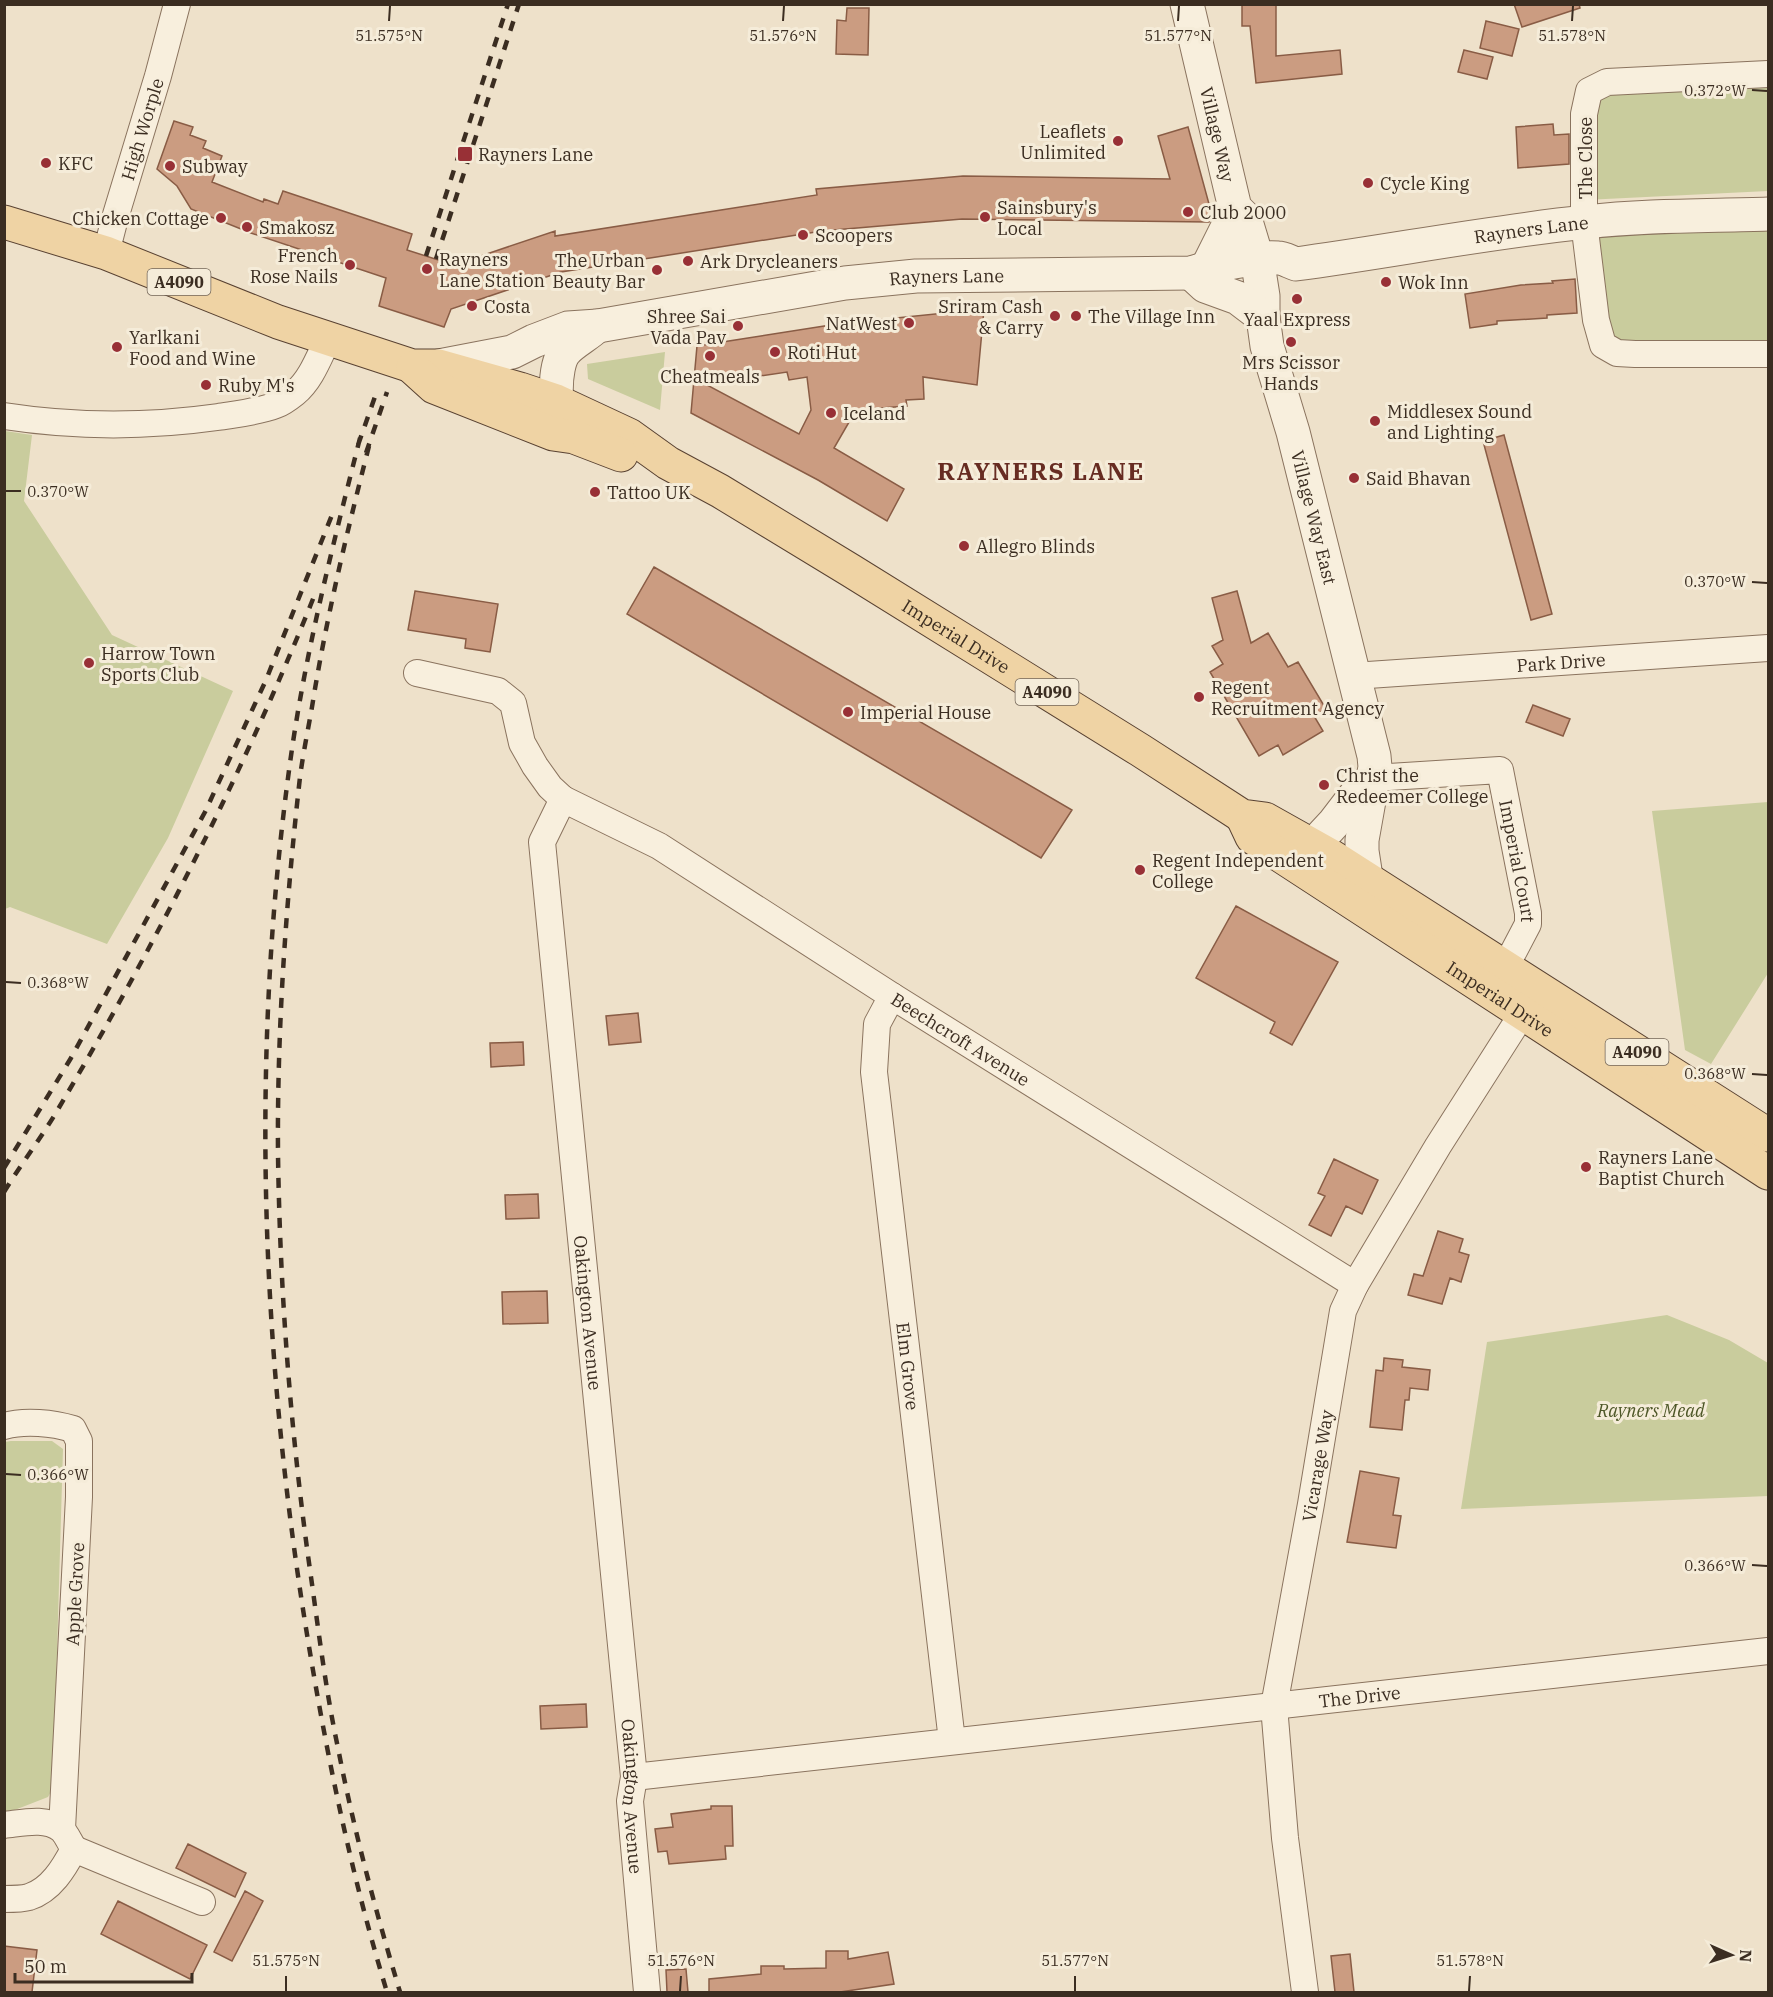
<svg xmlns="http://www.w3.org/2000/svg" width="1773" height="1997" viewBox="0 0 1773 1997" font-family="'IBM Plex Serif',serif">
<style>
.green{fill:#c9cc9d}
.building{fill:#cb9c81;stroke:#895c45;stroke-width:1.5;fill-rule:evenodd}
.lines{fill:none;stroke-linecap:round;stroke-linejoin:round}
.minor-casing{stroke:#8a735e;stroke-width:28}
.tertiary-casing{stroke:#8a735e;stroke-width:35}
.primary-casing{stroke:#594232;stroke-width:35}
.minor{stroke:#f8efdd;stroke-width:26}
.tertiary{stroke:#f8efdd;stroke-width:33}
.primary{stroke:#efd3a4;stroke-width:33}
.rail{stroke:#3b2d21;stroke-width:4.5;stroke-dasharray:10 10;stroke-linecap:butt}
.ticks{fill:none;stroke:#3b2d21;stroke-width:2}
.poi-dot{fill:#983036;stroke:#f5ecd9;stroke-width:2}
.labels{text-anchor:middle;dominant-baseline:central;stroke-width:6;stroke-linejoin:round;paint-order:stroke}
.shield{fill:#f5ecd9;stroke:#736658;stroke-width:1.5}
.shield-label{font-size:16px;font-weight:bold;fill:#3b2d21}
.street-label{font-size:18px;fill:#3b2d21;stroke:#f5ecd9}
.poi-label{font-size:18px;fill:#3b2d21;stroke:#f5ecd9;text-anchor:start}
.park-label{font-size:18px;font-style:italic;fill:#4e5728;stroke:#f5ecd9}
.district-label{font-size:24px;font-weight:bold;letter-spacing:1.5px;fill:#672c22;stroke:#f5ecd9}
.ticks-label{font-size:15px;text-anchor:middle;fill:#3b2d21;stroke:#f5ecd9;stroke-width:6;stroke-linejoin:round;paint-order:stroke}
</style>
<rect width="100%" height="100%" fill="#eee1ca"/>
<path class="green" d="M1768 74V191L1585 200 1589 91Z
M1768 224V354L1617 353 1586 232Z
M665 352 660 410 588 379 587 364Z
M5 431 32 435 24 501 112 635 233 691 168 838 107 944 10 907 5 909Z
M1768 802V973L1711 1064 1685 1050 1652 811Z
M1667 1315 1729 1340 1768 1363V1496L1461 1509 1487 1342Z
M11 1441H52L63 1449 53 1788 48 1797 7 1813 4 1812V1442Z"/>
<path class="building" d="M1242 4H1276V56L1340 50 1342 74 1256 83 1250 26H1242Z
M1514 4H1579L1580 8 1522 27Z
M847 8H869L868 55 836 54 837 20 846 21Z
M1486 21 1519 29 1512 56 1480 48Z
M1464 50 1493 57 1487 79 1458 72Z
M174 121 193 127 190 135 206 141 203 148 222 156 212 182 263 202 264 199 278 204 283 191 412 234 407 250 454 265 555 231V236L817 195 816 189 963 176 1170 179 1158 136 1188 127 1212 215 1209 222 962 219 822 231 561 272 451 309 444 327 379 306 386 278 251 233 191 209 177 186 157 169Z
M1553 124 1554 135 1569 134V164L1518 168 1516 127Z
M1575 279 1577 313 1547 315V318L1497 321V324L1470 328 1465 294 1521 285 1553 283 1552 281Z
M984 309 977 385 923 377 924 399 906 400 907 406 856 410 834 448 904 489 887 521 818 480 691 413 697 346 837 324ZM787 372 789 380 807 377 811 410 799 434 705 384Z
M1504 435 1552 614 1531 620 1483 441Z
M654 567 1072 810 1041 858 627 614Z
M415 591 498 604 490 652 465 648 466 639 408 630Z
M1237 591 1251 643 1268 633 1288 667 1298 662 1326 709 1314 716 1323 731 1283 755 1278 745 1259 756 1210 672 1223 664 1212 646 1223 640 1212 598Z
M1533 705 1570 719 1563 736 1526 722Z
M1236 906 1338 962 1292 1045 1270 1033 1275 1022 1196 978Z
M638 1013 641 1042 609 1045 606 1016Z
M523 1042 524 1065 491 1067 490 1043Z
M1334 1159 1378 1180 1362 1214 1346 1206 1331 1236 1309 1225 1325 1196 1318 1193Z
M538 1194 539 1218 506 1219 505 1195Z
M1438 1231 1463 1239 1459 1252 1469 1255 1461 1282 1450 1278 1442 1304 1408 1295 1414 1274 1423 1276Z
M547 1291 548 1323 503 1324 502 1292Z
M1384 1358 1403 1360 1402 1367 1430 1370 1428 1390 1410 1388 1409 1400H1405L1402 1430 1370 1427 1376 1370 1383 1371Z
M1360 1471 1399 1478 1393 1515 1401 1516 1396 1548 1347 1542Z
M586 1704 587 1727 541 1729 540 1706Z
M711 1806H732L733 1846H725L726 1859 669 1864 667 1851 658 1852 655 1829 673 1827 671 1814 711 1809Z
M188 1844 246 1873 235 1897 176 1868Z
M245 1891 263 1901 232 1961 214 1952Z
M118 1901 207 1945 190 1979 101 1934Z
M4 1946 37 1950 32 1992H4Z
M826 1951H848V1959L888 1952 894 1984 840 1992H709V1979L761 1974V1966H784V1969L826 1968Z
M1350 1954 1354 1992H1335L1331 1956Z
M686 1969 688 1992H667L666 1970Z"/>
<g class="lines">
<defs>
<g id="minor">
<path d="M1768 74 1607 82 1589 91 1584 114V222L1596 320 1603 345 1617 353 1635 354H1768"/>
<path id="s1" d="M106 253 115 218 158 76 177 4"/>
<path d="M4 416C75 427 147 427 218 417 237 414 258 412 276 405 282 403 290 397 295 393 311 380 319 357 328 339"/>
<path id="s2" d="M417 673 498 691 513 703 522 743 535 766 550 787 563 799 542 842 634 1777 630 1801 647 1992"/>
<path id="s3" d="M1355 679 1368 675 1768 648"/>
<path id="s4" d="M1373 778 1500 770 1528 913V924L1506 966"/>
<path id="s5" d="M563 799 659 846 892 996 1355 1285"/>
<path id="s6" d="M892 996 877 1024 874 1072 952 1741"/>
<path d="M4 1426C25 1420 53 1423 73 1429L79 1441V1497L62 1829"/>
<path id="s7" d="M634 1777 1768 1651"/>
<path d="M4 1825C23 1823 45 1817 61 1829 66 1833 70 1843 74 1849 64 1868 51 1890 29 1897 22 1899 12 1899 4 1899"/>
<path d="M74 1849 202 1902"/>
<path id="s8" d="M1305 1992 1285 1838 1274 1706 1311 1504 1343 1311 1355 1285 1438 1146 1533 997"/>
</g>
<g id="tertiary">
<path id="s9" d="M1187 4 1235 208 1245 218 1257 258 1263 296V317L1267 346 1293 432 1374 756 1375 767 1362 840V851L1366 877"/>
<path d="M1207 268 1230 222 1235 208"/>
<path d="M1191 273 1205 286 1238 298 1263 317"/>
<path id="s10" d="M439 366 512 352 534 341 568 328 598 326 845 283 916 276 1191 273C1212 266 1256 256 1278 258 1284 258 1290 262 1296 264 1392 251 1488 232 1586 222 1646 215 1708 216 1768 214"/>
<path d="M565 426C553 413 554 367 564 353 570 344 588 335 597 326"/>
<path d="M1287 857 1311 845 1320 838 1334 823 1357 793 1373 778"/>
</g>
<g id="primary">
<path id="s11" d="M4 222 106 253 278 322 412 366H439L520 389 556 401 629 435 668 463 720 491 850 570 1140 750 1242 816 1265 819 1331 856 1768 1135"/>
<path d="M413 368 434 387 553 434 574 437 621 455"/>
<path id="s12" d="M1244 820 1252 837 1768 1173"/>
</g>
</defs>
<use href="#minor" class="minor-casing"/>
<use href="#tertiary" class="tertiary-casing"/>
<use href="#primary" class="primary-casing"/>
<use href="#minor" class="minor"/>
<use href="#tertiary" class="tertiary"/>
<use href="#primary" class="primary"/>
<path class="rail" d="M426 256 508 4
M436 259 519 4
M360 438C333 545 305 653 290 763 251 1047 260 1338 305 1622 325 1747 350 1871 387 1992
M358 445 377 391
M369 446C347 532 326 619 312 707 308 730 303 754 300 777 286 902 277 1028 278 1154 280 1296 291 1437 311 1577 319 1634 326 1692 338 1748 354 1831 376 1912 400 1992
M366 453 387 392
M4 1168 71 1058 205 812 266 680 334 510
M4 1192C20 1166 38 1142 54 1116 153 949 243 774 315 594"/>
</g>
<path class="ticks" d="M389 21 390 6M783 21 784 6M1178 21 1179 6M1572 21 1573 6M1752 90 1767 91M6 491H21M1752 582 1767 583M6 982 21 983M1752 1074 1767 1075M6 1474 21 1475M1752 1565 1767 1566M286 1991V1976M680 1991 681 1976M1075 1991V1976M1469 1991 1470 1976"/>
<g class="poi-dot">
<circle cx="1118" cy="141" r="6"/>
<rect x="457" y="146" width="16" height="16" rx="3"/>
<circle cx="46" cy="163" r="6"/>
<circle cx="170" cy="166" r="6"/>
<circle cx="1368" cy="183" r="6"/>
<circle cx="1188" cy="212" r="6"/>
<circle cx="985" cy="217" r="6"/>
<circle cx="221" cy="218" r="6"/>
<circle cx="247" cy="227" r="6"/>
<circle cx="803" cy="235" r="6"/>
<circle cx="688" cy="261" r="6"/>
<circle cx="350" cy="265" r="6"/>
<circle cx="427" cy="269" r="6"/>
<circle cx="657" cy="270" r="6"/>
<circle cx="1386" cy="282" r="6"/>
<circle cx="1297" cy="299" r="6"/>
<circle cx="472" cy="306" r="6"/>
<circle cx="1055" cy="316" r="6"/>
<circle cx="1076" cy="316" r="6"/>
<circle cx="909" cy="323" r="6"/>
<circle cx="738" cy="326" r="6"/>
<circle cx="1291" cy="342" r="6"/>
<circle cx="117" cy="347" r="6"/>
<circle cx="775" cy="352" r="6"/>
<circle cx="710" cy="356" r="6"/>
<circle cx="206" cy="385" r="6"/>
<circle cx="831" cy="413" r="6"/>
<circle cx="1375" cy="421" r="6"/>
<circle cx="1354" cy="478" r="6"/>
<circle cx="595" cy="492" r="6"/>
<circle cx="964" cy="546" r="6"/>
<circle cx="89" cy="663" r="6"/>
<circle cx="1199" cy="697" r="6"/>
<circle cx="848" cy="712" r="6"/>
<circle cx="1324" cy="785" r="6"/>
<circle cx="1140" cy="870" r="6"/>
<circle cx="1586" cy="1167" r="6"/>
</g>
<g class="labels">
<g class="shield">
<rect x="147.5" y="269" width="63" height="26" rx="4.5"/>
<rect x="1015.5" y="679" width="63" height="26" rx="4.5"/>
<rect x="1605.5" y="1039" width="63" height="26" rx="4.5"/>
</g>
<g class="shield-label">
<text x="179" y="282">A4090</text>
<text x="1047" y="692">A4090</text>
<text x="1637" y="1052">A4090</text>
</g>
<g class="street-label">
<text stroke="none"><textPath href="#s1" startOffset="129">High Worple</textPath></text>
<text stroke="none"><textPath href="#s9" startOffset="134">Village Way</textPath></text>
<text transform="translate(1585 158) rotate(-90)">The Close</text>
<text stroke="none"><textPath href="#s10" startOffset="1108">Rayners Lane</textPath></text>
<text stroke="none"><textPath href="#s10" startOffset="518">Rayners Lane</textPath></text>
<text stroke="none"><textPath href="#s9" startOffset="532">Village Way East</textPath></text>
<text stroke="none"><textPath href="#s11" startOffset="1047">Imperial Drive</textPath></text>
<text stroke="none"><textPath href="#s3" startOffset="207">Park Drive</textPath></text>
<text stroke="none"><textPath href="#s4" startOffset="220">Imperial Court</textPath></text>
<text stroke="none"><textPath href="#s12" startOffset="315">Imperial Drive</textPath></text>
<text stroke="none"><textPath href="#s5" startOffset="465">Beechcroft Avenue</textPath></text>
<text stroke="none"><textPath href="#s2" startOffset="734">Oakington Avenue</textPath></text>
<text stroke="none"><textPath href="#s6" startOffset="376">Elm Grove</textPath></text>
<text stroke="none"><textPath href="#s8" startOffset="532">Vicarage Way</textPath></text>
<text transform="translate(75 1594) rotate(-87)">Apple Grove</text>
<text stroke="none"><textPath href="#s7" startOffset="730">The Drive</textPath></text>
<text stroke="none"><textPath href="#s2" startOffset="1220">Oakington Avenue</textPath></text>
</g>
<g class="poi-label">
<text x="1106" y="131" text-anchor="end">Leaflets<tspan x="1106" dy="21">Unlimited</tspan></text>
<text x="478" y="154">Rayners Lane</text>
<text x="58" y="163">KFC</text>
<text x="182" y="166">Subway</text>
<text x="1380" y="183">Cycle King</text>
<text x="997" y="207">Sainsbury's<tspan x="997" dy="21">Local</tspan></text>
<text x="1200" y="212">Club 2000</text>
<text x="209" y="218" text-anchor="end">Chicken Cottage</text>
<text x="259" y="227">Smakosz</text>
<text x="815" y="235">Scoopers</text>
<text x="338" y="255" text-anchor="end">French<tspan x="338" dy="21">Rose Nails</tspan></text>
<text x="439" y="259">Rayners<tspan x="439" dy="21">Lane Station</tspan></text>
<text x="645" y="260" text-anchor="end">The Urban<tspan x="645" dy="21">Beauty Bar</tspan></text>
<text x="700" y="261">Ark Drycleaners</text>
<text x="1398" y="282">Wok Inn</text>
<text x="484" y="306">Costa</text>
<text x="1043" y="306" text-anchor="end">Sriram Cash<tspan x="1043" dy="21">&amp; Carry</tspan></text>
<text x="726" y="316" text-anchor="end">Shree Sai<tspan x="726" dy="21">Vada Pav</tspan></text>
<text x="1088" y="316">The Village Inn</text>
<text x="1297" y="319" text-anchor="middle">Yaal Express</text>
<text x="897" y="323" text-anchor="end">NatWest</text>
<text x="129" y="337">Yarlkani<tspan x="129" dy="21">Food and Wine</tspan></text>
<text x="787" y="352">Roti Hut</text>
<text x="1291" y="362" text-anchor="middle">Mrs Scissor<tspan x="1291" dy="21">Hands</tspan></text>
<text x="710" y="376" text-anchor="middle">Cheatmeals</text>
<text x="218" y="385">Ruby M's</text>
<text x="1387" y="411">Middlesex Sound<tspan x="1387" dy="21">and Lighting</tspan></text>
<text x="843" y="413">Iceland</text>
<text x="1366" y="478">Said Bhavan</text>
<text x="607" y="492">Tattoo UK</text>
<text x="976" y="546">Allegro Blinds</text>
<text x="101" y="653">Harrow Town<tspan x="101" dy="21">Sports Club</tspan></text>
<text x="1211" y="687">Regent<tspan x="1211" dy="21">Recruitment Agency</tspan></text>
<text x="860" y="712">Imperial House</text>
<text x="1336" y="775">Christ the<tspan x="1336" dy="21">Redeemer College</tspan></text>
<text x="1152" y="860">Regent Independent<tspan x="1152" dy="21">College</tspan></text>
<text x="1598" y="1157">Rayners Lane<tspan x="1598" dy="21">Baptist Church</tspan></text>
</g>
<g class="park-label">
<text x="1651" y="1410">Rayners Mead</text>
</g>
<g class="district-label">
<text x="1041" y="471">RAYNERS LANE</text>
</g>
</g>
<g class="ticks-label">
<text x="389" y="41">51.575°N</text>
<text x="783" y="41">51.576°N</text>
<text x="1178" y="41">51.577°N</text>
<text x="1572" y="41">51.578°N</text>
<text x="1715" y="96">0.372°W</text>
<text x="58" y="497">0.370°W</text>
<text x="1715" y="587">0.370°W</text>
<text x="58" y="988">0.368°W</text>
<text x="1715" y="1079">0.368°W</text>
<text x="58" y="1480">0.366°W</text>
<text x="1715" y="1571">0.366°W</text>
<text x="286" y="1966">51.575°N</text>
<text x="681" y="1966">51.576°N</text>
<text x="1075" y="1966">51.577°N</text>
<text x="1470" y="1966">51.578°N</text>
</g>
<rect width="1773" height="1997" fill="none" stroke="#3b2d21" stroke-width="12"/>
<g transform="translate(1731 1955) rotate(93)" stroke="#f5ecd9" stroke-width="4.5" paint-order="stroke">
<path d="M0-4.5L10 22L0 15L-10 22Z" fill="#3b2d21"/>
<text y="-9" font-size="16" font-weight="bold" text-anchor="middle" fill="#3b2d21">N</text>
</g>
<path d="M15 1973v9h177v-9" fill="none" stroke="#3b2d21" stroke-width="3"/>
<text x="24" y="1973" font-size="18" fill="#3b2d21" stroke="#f5ecd9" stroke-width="4.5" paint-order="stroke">50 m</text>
</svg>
